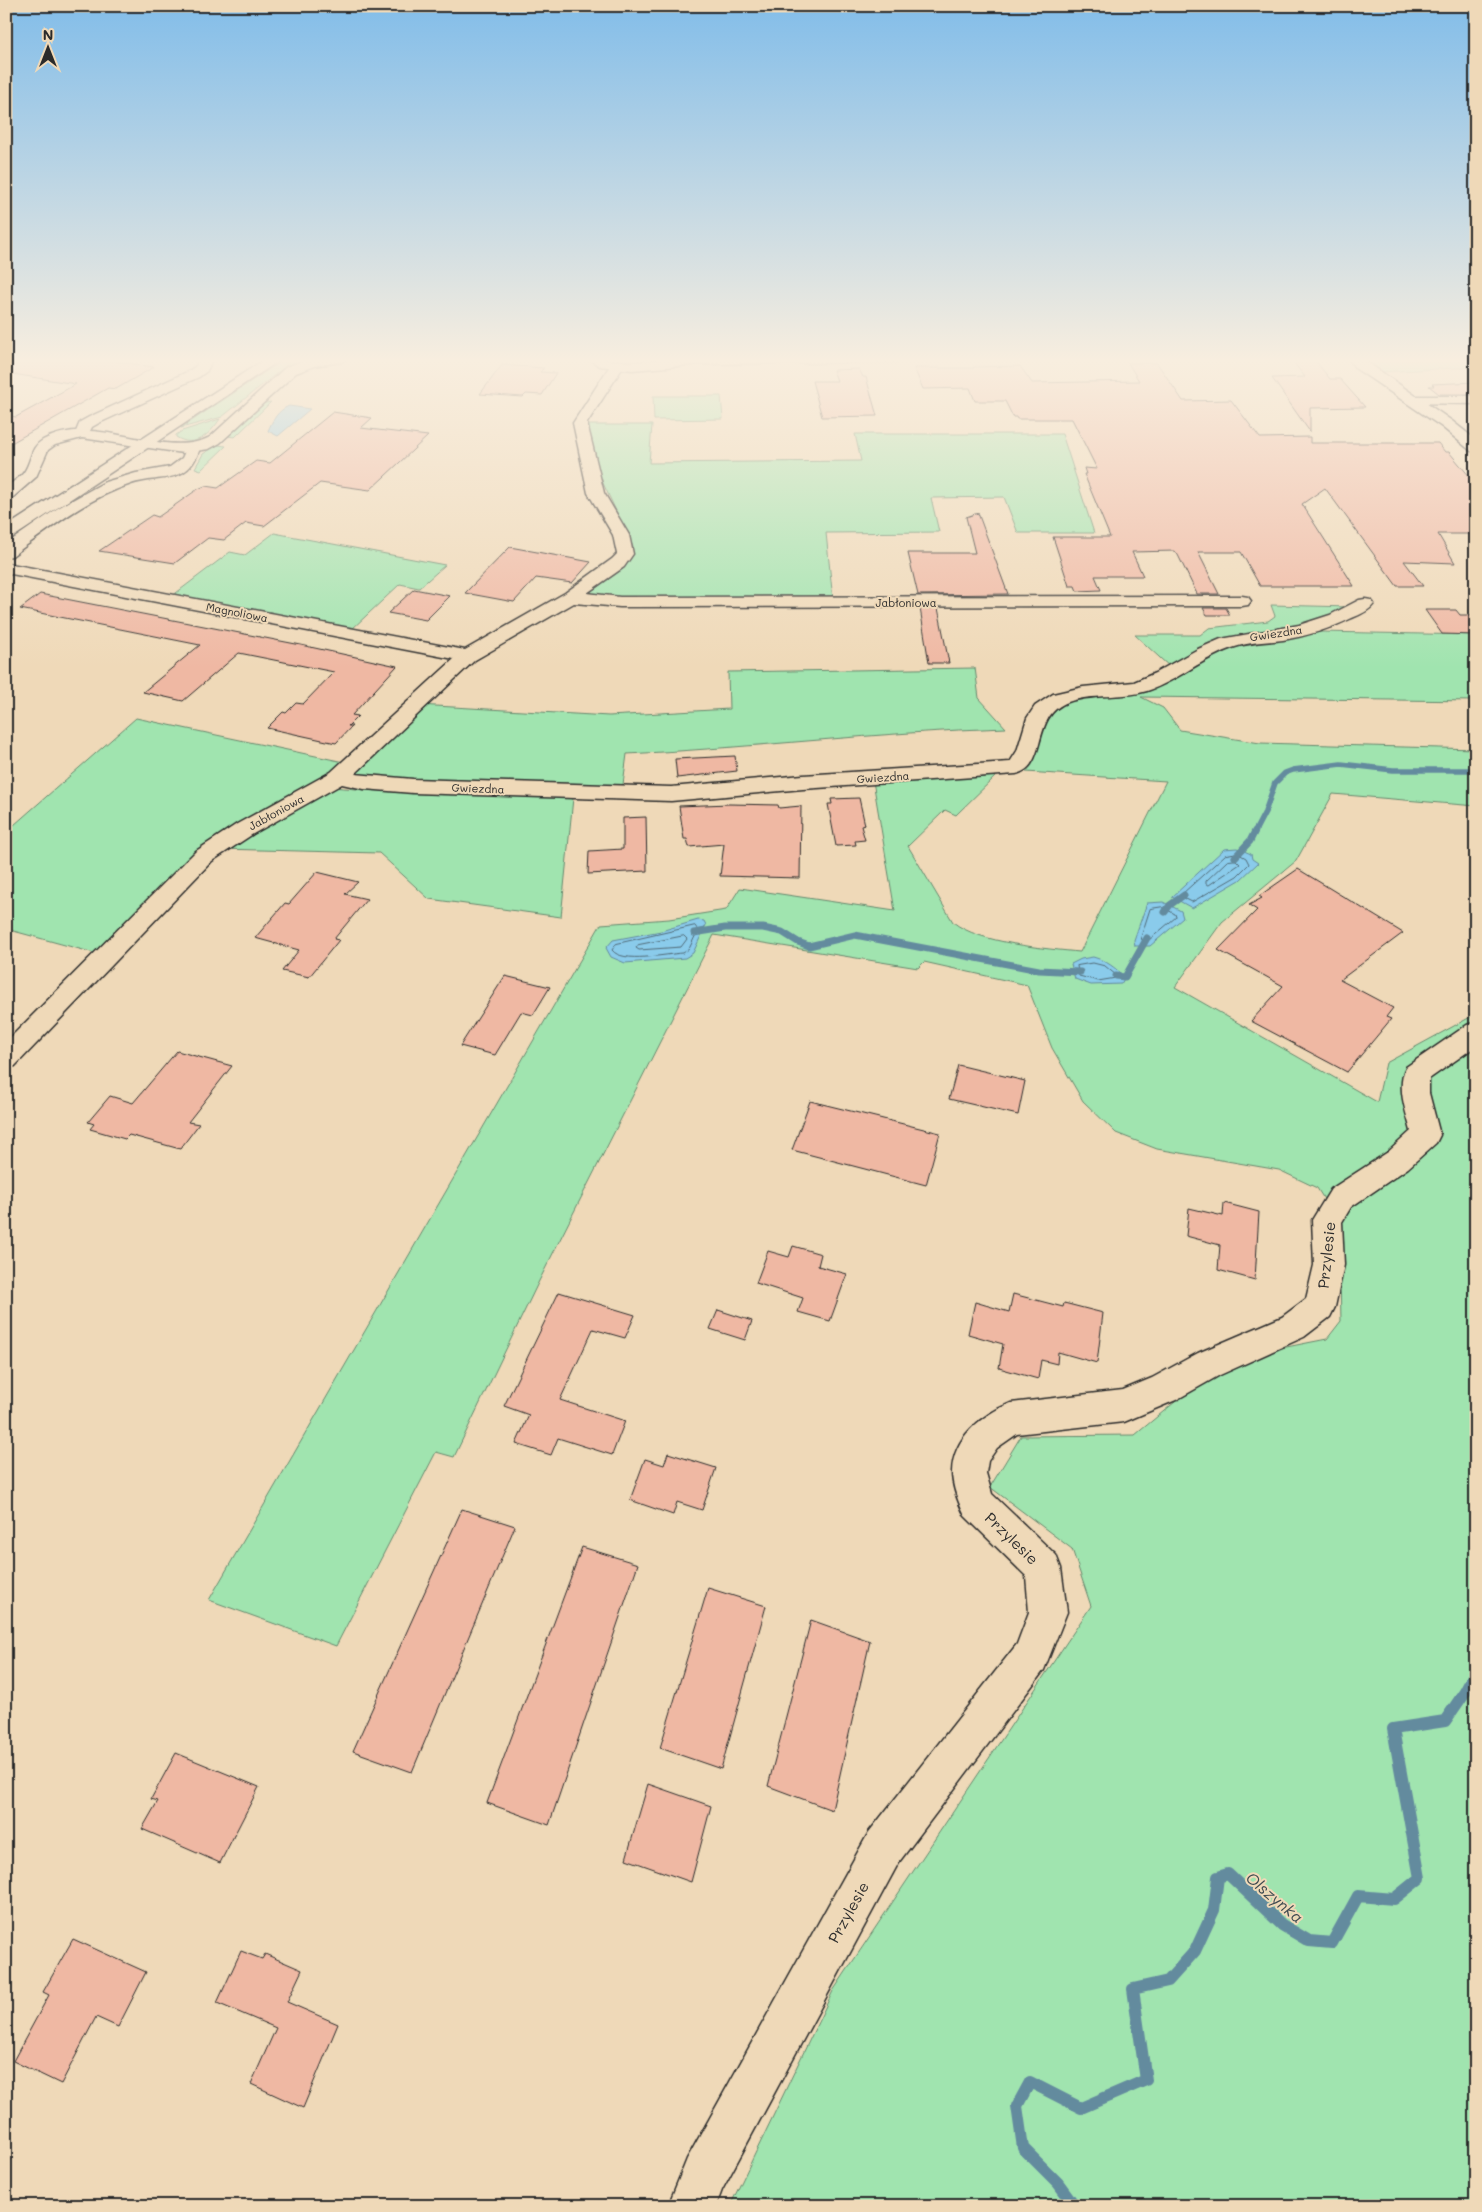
<svg xmlns="http://www.w3.org/2000/svg" width="1482" height="2212" viewBox="0 0 1482 2212" font-family="Mali,sans-serif">
<style>
.green{fill:#a0e4af;stroke:#66886d}
.water{fill:#8acbeb;stroke:#648b9e}
.lines{fill:none;stroke-linecap:round;stroke-linejoin:round}
.shore{stroke:#516b78;stroke-width:1}
.stream-far2{stroke:#648b9e;stroke-width:5.5}
.stream-far1{stroke:#648b9e;stroke-width:7}
.stream{stroke:#648b9e;stroke-width:12}
.building{fill:#efb8a3;stroke:#2b2b2b}
.minor-casing{stroke:#2b2b2b;stroke-width:3}
.tertiary-casing{stroke:#2b2b2b;stroke-width:3}
.trunk-casing{stroke:#2b2b2b;stroke-width:3}
.minor{fill:#efd9b8;fill-rule:evenodd}
.tertiary{fill:#efd9b8;fill-rule:evenodd}
.trunk{fill:#efd9b8;fill-rule:evenodd}
.labels{text-anchor:middle;dominant-baseline:central;stroke-width:4;stroke-linejoin:round;paint-order:stroke}
.far-street-label{font-size:11px;fill:#2b2b2b;stroke:#efd9b8}
.near-street-label{font-size:15px;fill:#2b2b2b;stroke:#efd9b8}
.near-water-label{font-size:16px;font-style:italic;fill:#3e4b51;stroke:#efd9b8}
</style>
<rect width="100%" height="100%" fill="#efd9b8"/>
<filter id="ink" filterUnits="userSpaceOnUse"><feTurbulence type="fractalNoise" baseFrequency=".02" numOctaves="2"/><feDisplacementMap in="SourceGraphic" scale="10" xChannelSelector="R" yChannelSelector="G"/><feConvolveMatrix kernelMatrix="1 2 1 2 8 2 1 2 1" color-interpolation-filters="sRGB"/></filter>
<g filter="url(#ink)">
<path class="green" d="M286 358H310L282 369 222 417 181 428Z
M1456 358H1476V367L1379 372 1371 362Z
M653 396H721L723 419 654 420Z
M271 402 235 437 227 436 260 404Z
M220 419C210 434 195 449 176 437V435L182 431Z
M585 425H652L649 463 861 461 855 434H1062L1094 533H1018L1004 497 931 498 939 532 826 533 833 600 629 599 586 595 623 569 633 547 594 464Z
M217 445 226 446 201 470 195 468 203 454Z
M274 533 445 565 419 588 400 584 351 630 172 596 230 552 245 555Z
M1271 605 1351 607 1302 627 1284 631 1236 636 1211 644 1171 668 1135 635H1200L1209 628 1268 621 1275 616Z
M1320 632 1476 635V701L1141 697 1163 708 1180 730 1260 743 1476 749V806L1333 794 1296 861 1222 922 1175 987 1377 1102 1386 1063 1476 1014V2206H730L833 1991 1091 1606 1072 1549 990 1487 1021 1436 1135 1435 1181 1397 1241 1356 1327 1339 1341 1321 1339 1223 1317 1188 1279 1170 1157 1149 1116 1133 1083 1101 1052 1048 1027 985 924 962 918 968 714 935 538 1283 454 1457 436 1452 336 1646 209 1600 601 924 669 919 726 910 740 888 895 911 873 781 999 773 956 815 945 810 908 846 953 922C978 943 1047 949 1080 952L1166 781 1026 772 1032 765 1037 734 1056 707 1083 696 1134 692 1242 641Z
M975 668 979 698 1006 728C879 732 753 748 627 754L622 792 339 777 418 705 609 716 729 709 728 672Z
M136 718 344 762 313 786 197 850 98 954 6 929V832Z
M331 787 395 792 573 798 561 917 429 899 379 853 219 849Z"/>
<path class="water" d="M289 406 310 409 278 436 268 431C272 421 278 410 289 406Z
M1237 848 1251 854 1252 859 1258 863 1240 880 1192 908 1172 897 1224 849Z
M1163 902 1181 911 1183 918 1150 946H1135L1134 940 1147 903Z
M698 920 704 921 706 925 693 953 685 958 625 963 611 957 606 948 613 940 661 931Z
M1093 957C1107 961 1114 967 1125 977L1121 984 1091 985 1075 979 1071 964 1081 959Z"/>
<g class="lines">
<path class="shore" d="M1237 853 1246 858 1249 864 1237 876 1192 902 1182 897V894L1225 855Z
M1236 860 1240 864 1209 885 1206 884V881L1227 861Z
M1162 907 1175 914 1176 917 1149 940H1142L1141 937 1150 909Z
M695 926 698 930 689 949 683 953C666 954 622 964 612 950L616 944Z
M684 936 687 939 681 947 639 950 636 948 638 945Z
M1093 963 1105 966 1116 975V978L1098 981 1079 976 1077 966Z"/>
<path class="stream-far2" d="M1254 833 1265 812 1275 783 1285 773 1293 770 1341 764 1393 770H1476"/>
<path class="stream-far1" d="M1235 857 1250 841 1255 831
M1165 912 1170 905 1184 895
M694 933 725 928H763L782 932 798 942 809 946 855 935 1039 970 1080 972
M1116 976 1125 977 1147 938"/>
<path class="stream" d="M1075 2206 1058 2183 1023 2148 1017 2106 1030 2082 1081 2108 1146 2080 1133 1989 1168 1981 1195 1951 1214 1910 1218 1877 1228 1874 1282 1925 1309 1941 1332 1943 1358 1896 1394 1899 1420 1878 1393 1729 1445 1721 1465 1692 1476 1671"/>
</g>
<path class="building" d="M6 358H93L154 367 116 389 108 388 6 446V415L16 417 76 384 6 373Z
M1290 358H1313L1330 379H1340L1365 407 1310 408V432L1272 378 1305 377Z
M1128 363H1157L1183 401 1231 400 1260 438 1310 437V443H1438L1445 452H1449L1476 484V534H1438L1455 563 1404 561 1423 586H1397L1325 488 1302 504 1354 586H1260L1241 552H1198L1219 594H1197L1178 555 1175 551 1132 552 1143 576H1095L1101 590 1077 591 1075 586H1069L1053 537H1110L1084 474H1086L1084 468 1097 469 1072 419H1017L1016 417H1013L1005 401H975L970 388 923 389 914 368H974L973 367 1020 366 1032 383 1139 381Z
M502 365 544 368 540 372 556 373 542 395 526 394 523 397 480 394Z
M859 369 863 377H866L877 416 822 417 812 381H837L833 370Z
M1476 382V394H1439L1429 386H1434L1432 384Z
M333 412 372 418 361 428 428 436 370 490 320 483 264 526 246 523 224 540 208 538 175 563 99 551 152 515 158 517 198 489 205 486 218 488 256 461 270 463Z
M978 513 1008 594 918 595 908 553H975L966 517Z
M510 547 591 562 572 583 536 578 514 602 465 593Z
M414 589 450 596 426 620 388 613Z
M40 594 301 645 397 666 352 715 358 716 348 726H352L336 743 267 728 283 712 286 713 296 703 303 704 334 672 239 653 183 701 143 692 200 645 20 609Z
M920 608H938L949 663H929Z
M1203 608H1226L1230 615H1207Z
M1425 610H1456L1460 615H1476V635L1442 634Z
M735 756 737 771 677 778 675 759Z
M859 798 865 825 861 826 865 840 855 841 856 845 836 846 828 804H832L831 799Z
M729 804 778 805 779 808 801 806 800 878 720 876 724 844 689 847 687 839H684L679 806Z
M646 817 647 871 588 874 589 851 623 849V818Z
M1298 869 1403 933 1340 980 1393 1008 1386 1017 1391 1019 1347 1072 1251 1021 1283 986 1218 950 1257 910 1249 905 1262 898 1259 896Z
M317 872 358 882 345 894 367 899 334 939 339 940 309 977 282 971 299 950 255 938 285 903 289 904Z
M505 976 550 987 533 1015 521 1012 495 1055 460 1046Z
M177 1051 232 1066 188 1122 199 1124 180 1149 129 1135 125 1139 90 1129 94 1124 88 1122 110 1096 133 1103Z
M958 1065 1025 1081 1018 1115 949 1099Z
M810 1101 940 1133 926 1185 792 1150Z
M1224 1203 1259 1212 1255 1280 1218 1270 1220 1245 1186 1236 1189 1208 1223 1216Z
M793 1246 821 1254 818 1266 847 1274 830 1321 798 1312 803 1298 756 1283 768 1251 789 1257Z
M559 1292 635 1315 625 1338 593 1329 560 1400 625 1421 612 1455 558 1438 551 1455 516 1444 529 1415 504 1406Z
M1013 1294 1063 1307 1064 1303 1103 1313 1097 1363 1058 1352 1057 1364 1041 1360 1038 1379 999 1368 1003 1344 968 1334 975 1302 1009 1312Z
M718 1310 752 1321 745 1340 710 1329Z
M668 1453 716 1468 702 1510 677 1502 673 1515 630 1500 645 1459 664 1465Z
M462 1509 515 1526 412 1772 353 1751Z
M582 1547 638 1564 549 1825 487 1803Z
M708 1588 766 1606 721 1769 660 1748Z
M811 1620 870 1641 832 1810 768 1786Z
M176 1753 259 1787 220 1863 142 1829 158 1801 151 1799Z
M648 1784 711 1806 691 1882 626 1859Z
M73 1939 146 1972 118 2027 96 2017 61 2084 13 2061 49 1995 43 1992Z
M241 1951 262 1959 265 1954 302 1970 287 2002 338 2024 303 2108 251 2084 276 2028 217 2003Z"/>
<g class="lines">
<defs>
<path id="minor" d="M195 358H208L211 362 207 371 199 377 99 423 92 427 87 437H77L75 434 80 422 89 417 189 371 196 366 197 362Z
M618 360 625 364 587 423 604 493 629 535 633 554 624 567 587 593 620 597 1242 596 1248 597 1251 601 1248 605 1242 606 620 607 574 603 475 660 355 774 413 779 671 787 803 775 1010 762 1017 751 1027 718 1035 706 1053 694 1083 687 1134 682 1155 673 1198 649 1221 639 1299 625 1330 615 1359 600 1365 599 1371 600 1374 604C1369 611 1360 615 1352 618 1330 629 1307 636 1283 640 1267 642 1250 642 1235 647 1203 657 1178 681 1147 691 1121 699 1093 693 1068 702 1030 716 1049 766 1016 774L803 789 671 801 413 793 364 789 342 784 253 834 212 861 15 1066 6 1069V1042L196 851 237 824 331 772 454 659 6 573V563L465 650 565 593 612 559 617 554 613 535 588 493 573 423 613 361Z
M1412 396H1476V404L1407 403 1405 400 1407 397Z
M193 444 198 445 200 448C188 486 161 474 131 484 87 498 49 529 12 556L6 557V544L58 508 105 482 136 473 170 467 182 458 188 445Z
M1476 1022V1046L1429 1079V1093L1440 1135 1436 1143 1408 1168 1351 1207 1342 1222 1344 1265 1335 1307 1330 1317 1304 1337 1220 1375 1176 1400 1124 1422 1017 1434 997 1448 988 1461 986 1473 992 1494 1056 1555 1061 1568 1067 1612 1044 1670 899 1862 722 2190 716 2206H668L687 2159 869 1832 1017 1644 1029 1612 1026 1576 965 1516C959 1504 952 1486 952 1472 953 1437 982 1415 1011 1403L1123 1390 1152 1378 1198 1353 1282 1317 1306 1299 1314 1265 1312 1220 1331 1189 1388 1152 1411 1131C1406 1111 1396 1087 1406 1067L1467 1025Z"/>
<path id="tertiary" d="M310 358H347L341 362 314 366 296 373 220 443 209 449 183 453 82 438 55 445 48 450 36 477 12 498 6 500V487C12 482 20 478 24 472 32 461 30 447 43 440 95 411 164 461 210 437L286 367Z
M586 358 632 362 675 358H904L898 362 702 364 632 370 600 366Z
M1348 358H1361L1452 421 1476 440V452L1471 451 1442 427 1355 368Z"/>
<path id="trunk" d="M267 358H283L12 538 6 539V527Z"/>
</defs>
<use href="#minor" class="minor-casing"/>
<use href="#tertiary" class="tertiary-casing"/>
<use href="#trunk" class="trunk-casing"/>
<use href="#minor" class="minor"/>
<use href="#tertiary" class="tertiary"/>
<use href="#trunk" class="trunk"/>
</g>
</g>
<linearGradient id="sky" x2="0" y2="1"><stop stop-color="#82bde9"/><stop offset="0.54" stop-color="#f8eedf"/><stop offset="1" stop-color="#f8eedf" stop-opacity="0"/></linearGradient>
<rect width="1482" height="668" fill="url(#sky)"/>
<g class="labels">
<g class="far-street-label">
<text x="906" y="602">Jabłoniowa</text>
<text transform="translate(237 612) rotate(11)">Magnoliowa</text>
<text transform="translate(1276 633) rotate(-9)">Gwiezdna</text>
<text transform="translate(883 777) rotate(-4)">Gwiezdna</text>
<text transform="translate(478 788) rotate(2)">Gwiezdna</text>
<text transform="translate(276 812) rotate(-29)">Jabłoniowa</text>
</g>
<g class="near-street-label">
<text transform="translate(1326 1255) rotate(-84)">Przylesie</text>
<text transform="translate(1012 1538) rotate(44)">Przylesie</text>
<text transform="translate(848 1912) rotate(-61)">Przylesie</text>
</g>
<g class="near-water-label">
<text transform="translate(1275 1897) rotate(40)">Olszynka</text>
</g>
</g>
<rect width="1482" height="2212" fill="none" stroke="#efd9b8" stroke-width="25"/>
<rect x="12" y="12" width="1457" height="2187" fill="none" stroke="#2b2b2b" stroke-width="2" filter="url(#ink)"/>
<g transform="translate(48 48)" stroke="#efd9b8" stroke-width="4" paint-order="stroke">
<path d="M0-4L9 19L0 12L-9 19Z" fill="#2b2b2b"/>
<text y="-8" font-size="14" font-weight="bold" text-anchor="middle" fill="#2b2b2b">N</text>
</g>
</svg>
